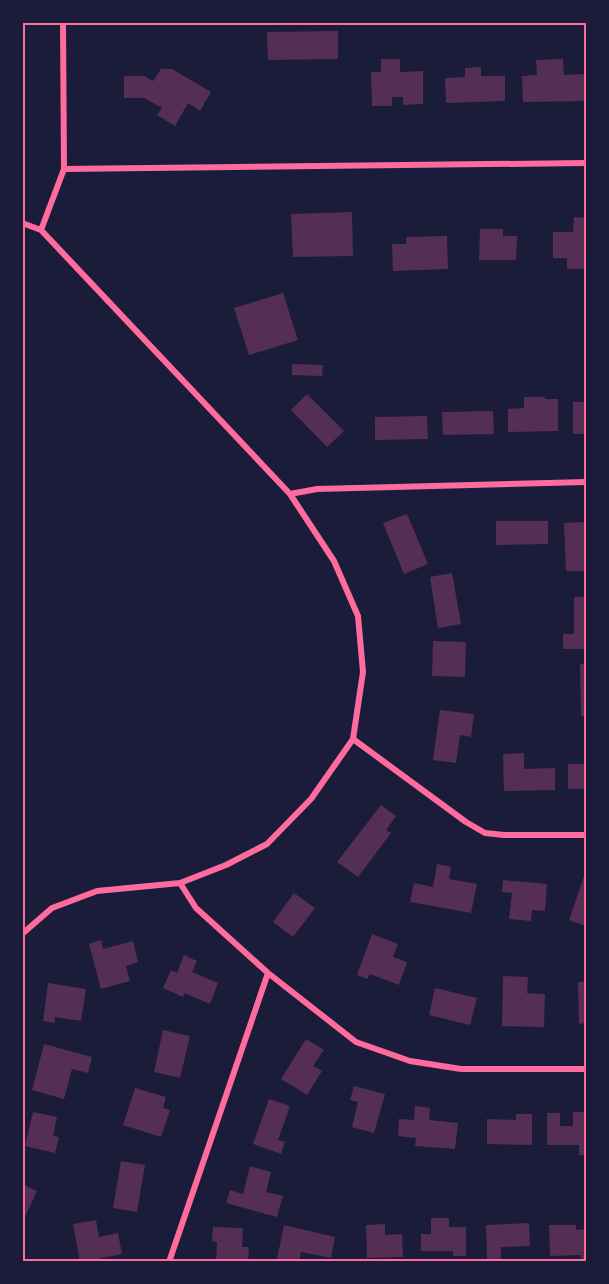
<svg xmlns="http://www.w3.org/2000/svg" width="609" height="1284" viewBox="0 0 609 1284" font-family="'DejaVu Sans',sans-serif">
<style>
.building{fill:#542f53}
.lines{fill:none;stroke-linecap:round;stroke-linejoin:round}
.minor{stroke:#ff6b9d;stroke-width:6}
.neatline{fill:none;stroke:#ff6b9d;stroke-width:2}
</style>
<rect width="100%" height="100%" fill="#1b1b3a"/>
<path class="building" d="M338 31V59L268 60 267 32Z
M381 59H400V72L423 71V104L403 105V97H392V106H372L371 72H381Z
M563 59 564 75 586 74V101L523 102 522 76 537 75 536 60Z
M481 67V76H505V101L446 103 445 78 465 77V68Z
M161 69H172L211 92 200 111 188 103 175 126 157 115 162 108 144 98H124V76H144L153 81Z
M352 212 353 256 293 257 291 214Z
M574 217 586 218V269H567V258H553V232H573Z
M480 229H503V236H517L516 260H479Z
M447 236 448 269 393 271 392 244H406V237Z
M283 293 298 340 249 355 234 308Z
M292 364 323 365 322 376 292 375Z
M307 394 344 431 327 447 291 410Z
M524 397H545V399H558V431L508 432V409L524 408Z
M573 402H586V434H573Z
M493 411 494 434 443 435 442 412Z
M427 416 428 439 375 440V417Z
M407 514 428 564 404 574 383 523Z
M496 521H548V544L496 545Z
M586 522V571H566L564 523Z
M452 573 461 624 438 628 430 577Z
M574 597H586V649H563V634H574Z
M433 641 466 642 465 677 432 676Z
M580 664H586V716H581Z
M440 710 474 714 471 737 460 735 456 763 433 760Z
M524 753V769L555 768V790L504 791 503 754Z
M568 764H586V789H568Z
M381 805 396 816 386 830 391 833 358 877 337 862Z
M437 864 451 867 449 879 477 884 471 913 410 902 414 883 433 887Z
M584 876 586 877V926L569 920Z
M503 880 547 884 545 911 532 910 531 921 509 919 512 893 502 892Z
M294 893 315 908 293 937 273 922Z
M372 934 398 944 393 957 407 962 399 985 370 974 367 979 357 975Z
M101 940 103 949 133 941 138 962 126 966 130 981 101 989 89 944Z
M184 955 197 961 192 972 218 983 210 1004 184 993 183 997 163 988 171 970 177 973Z
M503 976 528 977 527 993 545 994 544 1027 502 1026Z
M578 982H586V1023L579 1024Z
M48 983 86 989 81 1021 55 1017V1023L43 1021Z
M435 988 477 998 470 1025 429 1015Z
M163 1030 190 1036 180 1078 154 1072Z
M306 1039 324 1050 313 1066 322 1071 307 1095 281 1079Z
M44 1044 92 1057 88 1073 72 1069 64 1099 32 1090Z
M354 1086 385 1094 374 1133 352 1127 358 1102 350 1100Z
M135 1088 166 1097 163 1108 170 1110 161 1137 123 1125Z
M269 1099 290 1106 278 1140 285 1142 281 1154 253 1144Z
M415 1106 430 1108 429 1120 458 1123 455 1149 415 1146 416 1138 398 1136 399 1119 414 1120Z
M33 1112 57 1117 53 1136 59 1137 55 1153 25 1146Z
M573 1112H586V1155H579V1145H547V1113H560V1126H573Z
M516 1114H532V1145L487 1144V1119L516 1120Z
M121 1161 145 1165 137 1212 113 1208Z
M250 1166 271 1172 266 1192 283 1196 277 1217 226 1203 230 1190 243 1194Z
M22 1184 37 1191 26 1215 22 1214Z
M431 1218H449V1227H466V1256H453V1251H421V1234H431Z
M96 1220 99 1237 118 1233 122 1254 93 1260V1262H80L73 1224Z
M529 1223 530 1246 501 1247V1259H487L486 1225Z
M385 1224V1235L402 1234 403 1257 367 1258 366 1225Z
M284 1225 335 1237 331 1258 301 1252 299 1262H289L277 1259Z
M549 1225H576V1230L586 1229V1259H581V1255L550 1256Z
M213 1227 243 1228 242 1247H249L248 1262H216L217 1242 212 1241Z"/>
<g class="lines">
<path class="minor" d="M64 169 586 163
M22 223 41 230 290 494 334 561 358 616 363 672 353 739 311 799 267 844 226 865 180 883 97 891 52 908 22 934
M41 230 64 169 63 22
M290 494 317 489 586 482
M353 739 466 822 485 833 504 835H586
M180 883 196 908 268 973 356 1042 410 1061 461 1069H586
M169 1262 268 973"/>
</g>
<rect width="609" height="1284" fill="none" stroke="#1b1b3a" stroke-width="48"/>
<rect x="24" y="24" width="561" height="1236" class="neatline"/>
</svg>
